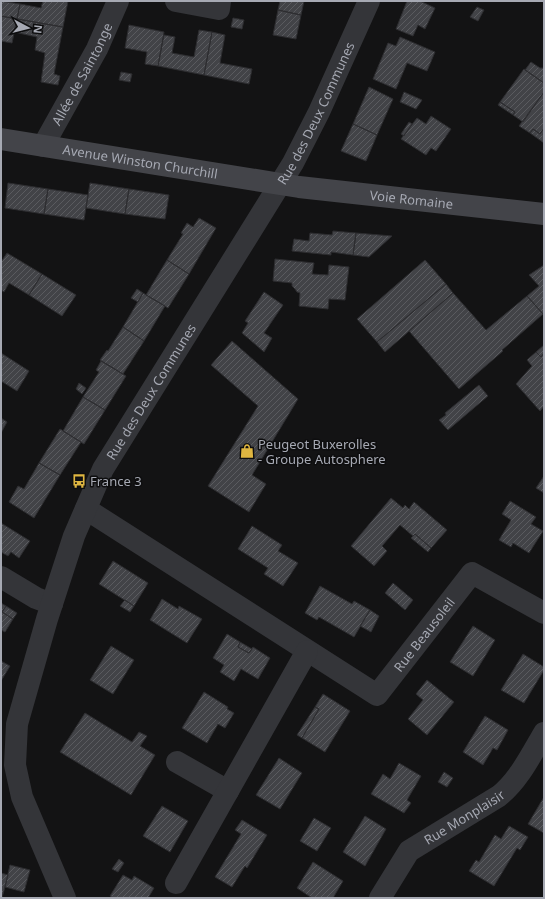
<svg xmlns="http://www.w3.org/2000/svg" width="545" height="899" viewBox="0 0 545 899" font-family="'Noto Sans',sans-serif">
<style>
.building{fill:url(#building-hatch);stroke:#2d2d30}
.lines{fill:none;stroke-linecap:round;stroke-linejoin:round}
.street{stroke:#343539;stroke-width:22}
.secondary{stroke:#434449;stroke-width:22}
.labels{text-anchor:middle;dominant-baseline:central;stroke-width:3;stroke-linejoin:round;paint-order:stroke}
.street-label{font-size:13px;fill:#a6a9b3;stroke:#0e0e0f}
.poi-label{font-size:13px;fill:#a6a9b3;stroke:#0e0e0f;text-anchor:start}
</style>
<defs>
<pattern id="building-hatch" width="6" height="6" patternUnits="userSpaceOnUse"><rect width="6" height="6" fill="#424347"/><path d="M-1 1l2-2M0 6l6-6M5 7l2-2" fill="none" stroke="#5a5b5f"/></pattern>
</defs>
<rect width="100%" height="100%" fill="#131314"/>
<path class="building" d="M1 1 20 4 17 19 1 16Z
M43 1H68L63 27 17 19 20 4 41 8Z
M280 1H304L301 15 278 10Z
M407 1H420L435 8 425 29 418 25 413 36 396 29Z
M477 7 484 10 478 21 470 17Z
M278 10 301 15 296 39 273 35Z
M1 16 17 19 12 43 1 41Z
M233 18 244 20 242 29 231 27Z
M17 19 63 27 54 74 60 76 58 85 41 82 45 53 35 50 37 37 14 32Z
M129 25 164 32 158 66 145 64 147 52 125 48Z
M199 30 212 32 204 75 158 66 164 35 175 37 172 53 194 57Z
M212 32 225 35 220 63 252 69 249 84 204 75Z
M400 37 435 52 427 71 407 63 396 89 373 79 388 43 396 46Z
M531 62 540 68H544V83L525 70Z
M524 69 544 83V92L523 122 513 115 515 112 500 102Z
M121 72 132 74 130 82 119 80Z
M369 87 393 99 377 135 353 124Z
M404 92 422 100 416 109 400 102Z
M544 92V128L540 134 533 129 530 133 519 126Z
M500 102 515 112 513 115 498 105Z
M431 116 451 129 436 151 431 148 426 155 401 139 417 118 426 124Z
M409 122 412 124 404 136 401 134Z
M353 124 377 135 366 161 341 151Z
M544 128 543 136 544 137V143L530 133 533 129 540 134Z
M8 183 48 189 44 214 5 208Z
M90 183 129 189 125 214 86 208Z
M48 189 88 195 84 220 44 214Z
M129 189 169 195 165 219 125 214Z
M199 218 216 228 189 274 167 260 183 234 181 233 187 223 193 227Z
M333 231 356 233 353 255 331 252V255L292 251 294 239 309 241 310 233 332 235Z
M356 233 392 236 369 257 353 255Z
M7 253 42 274 29 295 9 283 4 292 1 290V262Z
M275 259 314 263 312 274 328 275 329 265 349 267 345 300 329 299 328 309 299 306 300 293 297 292 295 289 292 286V283L273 281Z
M167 260 189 274 168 308 146 295Z
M425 260 446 284 377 342 357 319Z
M544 265V313L543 314 527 296 539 286 529 275Z
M42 274 76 295 62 316 29 295Z
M446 284 453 293 385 352 377 342Z
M137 289 143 293 138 302 131 298Z
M264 292 283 305 264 333 272 338 264 352 242 333 248 323 245 321Z
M143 293 165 306 144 341 123 327Z
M453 293 486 330 527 296 543 314 502 350 503 351 459 389 409 331Z
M123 327 144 341 123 374 100 360 107 350 108 351Z
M232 341 298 399 252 475 266 484 249 512 208 486 258 406 211 365Z
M544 345V353L541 357 536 352Z
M536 352 541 357 544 353V406L540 411 516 384 532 366 527 360Z
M1 353 29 371 17 391 1 381Z
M101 361 126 376 105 410 83 397 99 372 96 370Z
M79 383 86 388 82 394 76 389Z
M479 385 488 396 448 430 439 420 446 415 445 413Z
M83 397 105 410 84 444 63 431Z
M1 418 7 422 1 433Z
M60 429 81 442 60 475 39 463Z
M39 463 60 475 34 518 9 502 18 486 24 489Z
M544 476V493L536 488Z
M391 498 403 508 405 505 409 509 414 502 447 530 431 548 415 534 413 536 400 525 382 546 387 551 374 566 351 546Z
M510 501 536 517 531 524 543 531 529 553 513 543 511 547 499 540 511 520 502 514Z
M1 523 30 541 19 558 11 552 8 556 1 552Z
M252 526 282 545 278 551 298 563 283 586 264 574 268 568 238 549Z
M415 534 431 548 428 552 411 538Z
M113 561 148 583 134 606 99 584Z
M393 583 413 600 405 610 385 593Z
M320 586 352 604 354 601 370 610 354 637 319 617 317 620 305 613Z
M162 599 178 609 179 606 202 619 187 643 150 620Z
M125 600 134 606 130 612 120 606Z
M1 603 6 606 2 612 13 619 5 632 1 630Z
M6 606 17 613 13 619 2 612Z
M370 610 379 616 371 632 360 626Z
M473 626 495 640 473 676 450 662Z
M227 634 240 642 238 647 249 653 253 647 270 658 258 679 241 669 234 681 220 672 224 665 213 658Z
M240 642 252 649 249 653 238 647Z
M111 646 134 660 113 694 90 680Z
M523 654 544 667V670L524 703 501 690Z
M1 661 10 666 1 681Z
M427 680 454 702 427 735 408 719 423 700 416 694Z
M204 692 228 707 227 709 234 713 225 728 218 724 207 743 182 728Z
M323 694 350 711 325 752 302 738 319 709 315 707Z
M315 707 319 709 302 738 297 735Z
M85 713 132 742 139 732 147 736 140 746 155 755 131 795 60 752Z
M485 716 508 730 497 750 493 748 483 765 463 752Z
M279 758 302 773 280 809 256 795Z
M399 763 421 776 407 800 411 803 404 813 371 794 383 774 390 779Z
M444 772 453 778 447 787 438 782Z
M544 797V833L528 824Z
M162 806 188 821 170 852 143 836Z
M365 816 386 829 365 866 343 852Z
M314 818 331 828 317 851 300 841Z
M242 820 267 835 247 868 245 866 232 887 215 877 241 834 235 830Z
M509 826 528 837 520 850 517 848 494 886 469 871 476 860 479 862 495 835 501 839Z
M119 859 124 863 118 872 112 869Z
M313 862 343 881 333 898H312L297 888Z
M10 865 30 870 24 892 5 887Z
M1 873 8 875 2 898H1Z
M123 875 132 880 134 876 154 888 148 898H113L110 896Z"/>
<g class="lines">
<g class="street">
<path d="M176 1 219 9 220 1"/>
<path id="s1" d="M43 146 97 49 118 1"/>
<path id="s2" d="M86 509 377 695 472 573 544 613"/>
<path d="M1 577 36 598 52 604"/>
<path d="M177 762 228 791"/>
<path d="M176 883 307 651"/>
<path id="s3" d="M65 898 22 797 15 765 17 724 47 619 74 536 103 469 293 163 319 112 369 1"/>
<path id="s4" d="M380 898 409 851 499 796C519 780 531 755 544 733"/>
</g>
<path class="secondary" id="s5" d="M1 139 299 187 544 214"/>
</g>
<defs>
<symbol id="shop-bare" viewBox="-9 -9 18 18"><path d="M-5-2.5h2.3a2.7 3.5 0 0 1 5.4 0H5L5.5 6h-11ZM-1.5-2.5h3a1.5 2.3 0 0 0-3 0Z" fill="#dfb641" stroke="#0e0e0f" stroke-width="2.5" paint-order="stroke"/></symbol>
<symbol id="bus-bare" viewBox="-9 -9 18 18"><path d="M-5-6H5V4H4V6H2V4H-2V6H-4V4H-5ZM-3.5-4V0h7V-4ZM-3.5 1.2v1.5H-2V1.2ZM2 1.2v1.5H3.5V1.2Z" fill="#dfb641" stroke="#0e0e0f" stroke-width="2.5" paint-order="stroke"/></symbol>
</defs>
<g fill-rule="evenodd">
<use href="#shop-bare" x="237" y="441" width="20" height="20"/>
<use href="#bus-bare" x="69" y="471" width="20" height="20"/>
</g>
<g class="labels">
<g class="street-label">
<text stroke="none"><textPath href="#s1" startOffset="82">Allée de Saintonge</textPath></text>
<text stroke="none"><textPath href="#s3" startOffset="868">Rue des Deux Communes</textPath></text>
<text stroke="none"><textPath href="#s5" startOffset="141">Avenue Winston Churchill</textPath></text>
<text stroke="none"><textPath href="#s5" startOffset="415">Voie Romaine</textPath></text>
<text stroke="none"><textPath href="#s3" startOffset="544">Rue des Deux Communes</textPath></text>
<text stroke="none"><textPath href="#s2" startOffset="422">Rue Beausoleil</textPath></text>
<text stroke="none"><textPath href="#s4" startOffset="120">Rue Monplaisir</textPath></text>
</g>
<g class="poi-label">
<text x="258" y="444">Peugeot Buxerolles<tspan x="258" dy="15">- Groupe Autosphere</tspan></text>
<text x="90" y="481">France 3</text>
</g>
</g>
<rect width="545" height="899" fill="none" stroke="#a6a9b3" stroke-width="4"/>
<g transform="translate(28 28) rotate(97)" stroke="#0e0e0f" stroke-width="3" paint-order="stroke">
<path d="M0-3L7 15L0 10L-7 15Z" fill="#a6a9b3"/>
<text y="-6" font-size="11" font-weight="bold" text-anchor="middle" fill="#a6a9b3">N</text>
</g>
</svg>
